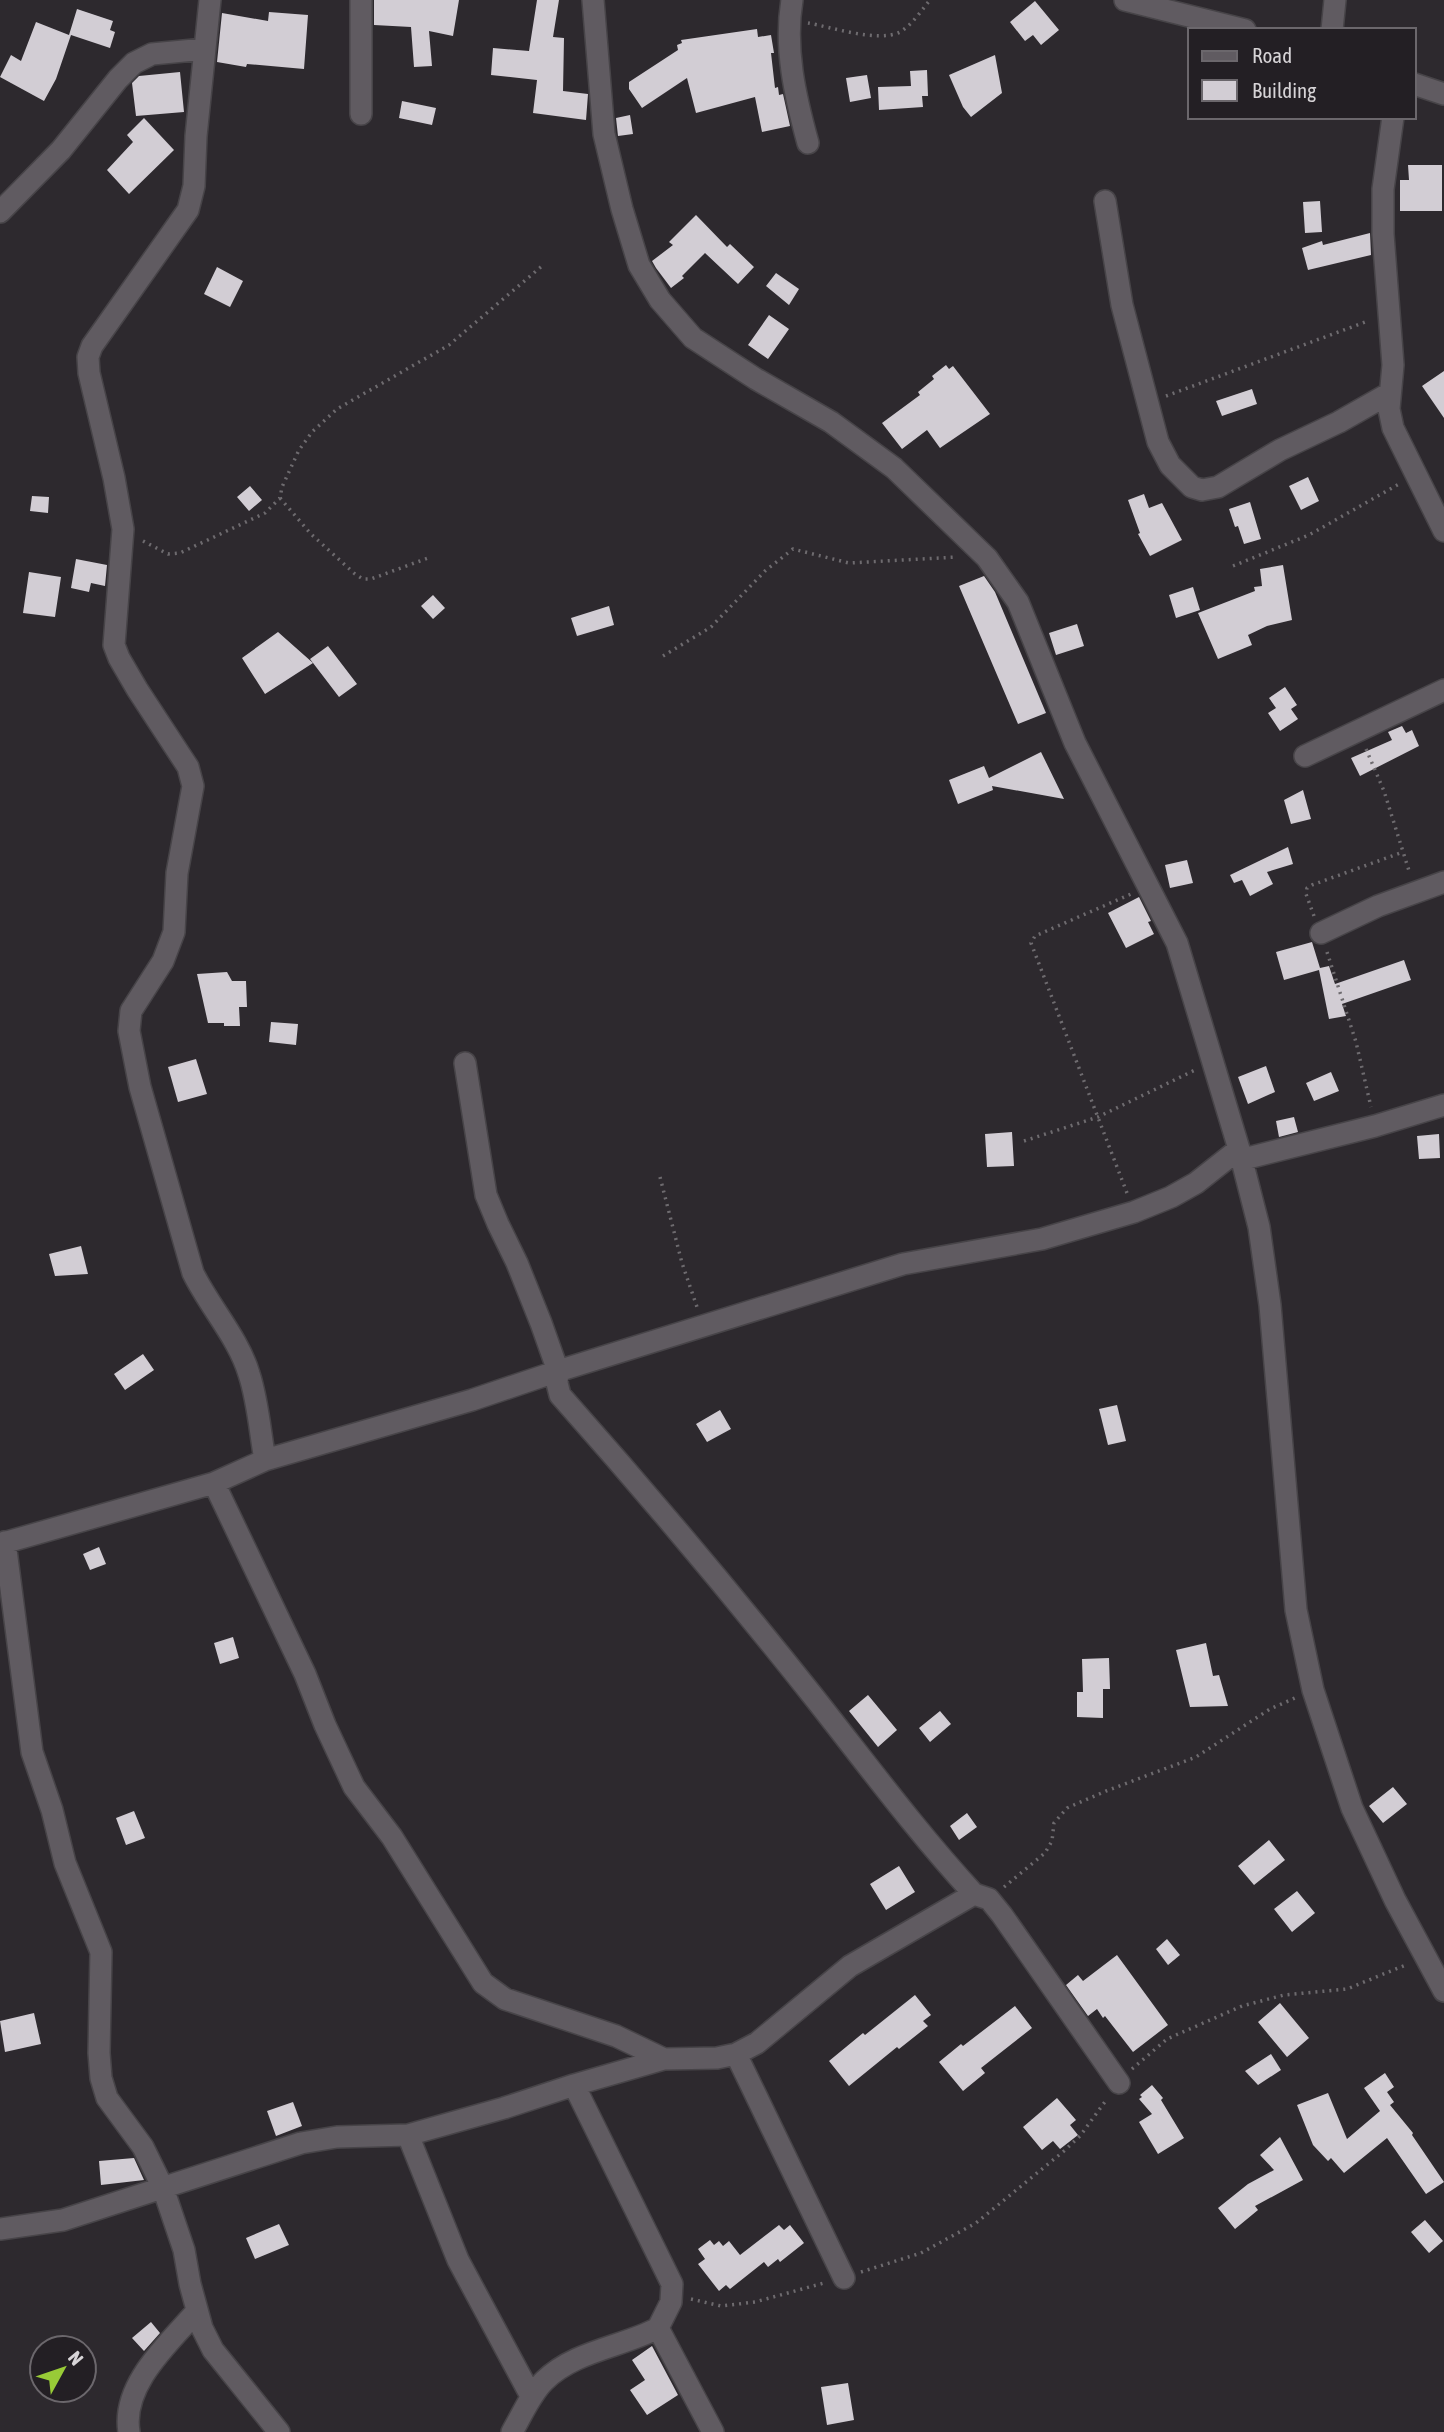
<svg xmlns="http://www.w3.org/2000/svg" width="1444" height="2432" viewBox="0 0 1444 2432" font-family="'Asap Condensed',sans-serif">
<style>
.building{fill:#d2cdd4}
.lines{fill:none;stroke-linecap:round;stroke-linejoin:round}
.minor-casing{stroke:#474448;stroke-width:24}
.path{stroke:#6e6b6f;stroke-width:3.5;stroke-dasharray:2 5;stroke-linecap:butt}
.minor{stroke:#605b61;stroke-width:21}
</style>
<rect width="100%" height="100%" fill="#2d292e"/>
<path class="building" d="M374 0H459L453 36 429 31 432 66 414 67 411 27 374 25Z
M537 0H559L553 37 564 38 563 91 588 94 586 120 533 113 537 80 491 75 493 48 529 51Z
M1035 1 1059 30 1041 45 1033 35 1025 41 1010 22Z
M77 9 113 21 110 30 115 32 110 48 71 35 56 79 44 101 0 77 11 55 21 61 36 22 69 35Z
M269 12 308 15 304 69 247 64 246 67 217 62 222 13 268 21Z
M757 29 758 37 771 35 774 53H771L775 88 778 87 779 95 783 94 790 126 762 132 755 97 696 113 687 78 642 108 629 89V82L678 50 677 45 682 43 681 40Z
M995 55 1002 93 971 117 963 107 949 75Z
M927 70 928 96H922L923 107 879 110 878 87 911 86 910 71Z
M180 72 184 112 136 116 132 83 139 76Z
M867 75 871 98 850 102 846 78Z
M402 101 436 108 432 125 399 118Z
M630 115 633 134 618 136 616 118Z
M144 118 174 150 129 194 107 170 133 142 127 135Z
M1408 165H1442V211H1400V180H1409Z
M1320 201 1322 232 1305 233 1303 202Z
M696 215 727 247 730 244 754 267 738 284 705 253 682 276 684 278 671 288 656 268 652 261 673 245 669 242Z
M1370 233 1371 255 1308 270 1302 248 1322 241 1323 245Z
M217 267 243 281 230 307 204 294Z
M776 273 799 289 789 305 766 286Z
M769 315 789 329 768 359 748 345Z
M946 365 949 369 953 366 990 414 940 448 927 430 902 449 882 423 920 395 918 392 934 379 932 376Z
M1444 371V418L1422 386Z
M1252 389 1257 404 1222 416 1216 401Z
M1308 477 1319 501 1301 510 1289 486Z
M250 486 262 500 249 511 237 497Z
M1144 494 1149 508 1162 503 1182 540 1150 556 1138 534 1140 533 1128 500Z
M32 496 49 497 48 513 30 511Z
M1250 502 1261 539 1244 544 1238 526 1235 527 1229 509Z
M76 559 107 565 105 586 91 583 89 592 71 588Z
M1283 565 1292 620 1267 626 1248 635 1252 645 1218 659 1198 613 1255 591 1254 587 1262 586 1260 569Z
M29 572 61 577 55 617 23 613Z
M984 576 995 592 1046 713 1018 724 959 586Z
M1193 587 1200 610 1176 618 1169 595Z
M433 595 445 608 433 619 421 606Z
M609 606 614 625 577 636 571 618Z
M1077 624 1084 646 1056 655 1049 633Z
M278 632 313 663 265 694 242 658Z
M328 646 357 684 339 697 310 659Z
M1285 687 1297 705 1291 709 1298 719 1280 731 1268 713 1276 708 1269 698Z
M1402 726 1406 733 1412 730 1419 746 1360 776 1351 758 1392 740 1388 732Z
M1041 752 1064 799 992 786 993 790 958 804 949 780 984 766 989 778Z
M1303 790 1311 819 1291 824 1284 800Z
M1288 847 1293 864 1267 872 1273 884 1250 896 1242 880 1234 883 1230 875Z
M1187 860 1193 883 1170 888 1165 865Z
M1139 897 1151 921 1148 922 1154 934 1126 948 1108 913Z
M1312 942 1320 968 1329 966 1335 984 1404 960 1411 980 1342 1004 1346 1016 1329 1019 1319 970 1284 980 1276 952Z
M227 972 232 981H246L247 1007H239L240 1026H224V1023H208L197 974Z
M271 1022 298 1024 296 1045 269 1042Z
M196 1059 207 1094 178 1102 168 1067Z
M1266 1066 1275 1092 1248 1104 1238 1077Z
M1331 1072 1339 1091 1314 1101 1306 1083Z
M1294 1117 1298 1132 1279 1137 1276 1121Z
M1012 1132 1014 1166 987 1167 985 1134Z
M1439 1134 1440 1158 1419 1159 1417 1136Z
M81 1246 88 1274 55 1276 49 1254Z
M143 1354 154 1370 125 1390 114 1374Z
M1117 1405 1126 1441 1108 1445 1099 1409Z
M720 1410 731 1429 707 1442 696 1424Z
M99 1547 106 1564 90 1570 83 1554Z
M233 1637 239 1658 220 1664 214 1643Z
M1206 1643 1213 1676 1219 1675 1228 1706 1190 1707 1176 1650Z
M1109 1658 1110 1689H1103V1718L1077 1717V1692H1083L1082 1659Z
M868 1695 897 1730 878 1747 849 1711Z
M940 1711 951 1724 930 1742 919 1728Z
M1393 1787 1407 1804 1383 1823 1369 1806Z
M134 1811 145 1838 126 1845 116 1818Z
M967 1813 977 1827 959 1840 950 1826Z
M1269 1840 1285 1860 1254 1885 1238 1866Z
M899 1866 915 1892 886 1910 870 1884Z
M1297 1891 1315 1913 1292 1932 1274 1909Z
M1167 1939 1180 1955 1168 1965 1156 1949Z
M1117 1955 1168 2025 1133 2052 1105 2016 1103 2018 1097 2009 1088 2016 1066 1985 1078 1975 1083 1981Z
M915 1995 931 2015 923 2021 928 2026 899 2049 897 2047 849 2086 829 2061 863 2033 865 2035Z
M1280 2003 1309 2038 1287 2057 1258 2022Z
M1015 2006 1032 2028 981 2068 985 2073 963 2091 939 2062 961 2044 963 2046Z
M34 2013 41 2044 5 2052 0 2021Z
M1271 2054 1281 2070 1258 2085 1245 2071Z
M1385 2073 1394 2087 1387 2092 1394 2102 1390 2105 1413 2133 1412 2135 1444 2182 1426 2194 1387 2138 1344 2173 1331 2158 1328 2161 1313 2145 1297 2105 1328 2093 1347 2139 1380 2111 1364 2088Z
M1152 2085 1163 2098 1161 2100 1184 2138 1158 2154 1139 2122 1152 2114 1139 2099 1142 2097 1140 2095Z
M1057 2098 1076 2120 1070 2125 1078 2135 1060 2149 1053 2141 1042 2150 1023 2127Z
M293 2102 302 2126 276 2136 267 2111Z
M1280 2137 1303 2180 1255 2206 1258 2210 1235 2229 1218 2208 1248 2184 1274 2170 1260 2155Z
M134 2158 144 2180 101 2185 99 2161Z
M1425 2220 1443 2241 1429 2253 1411 2232Z
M279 2224 289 2245 255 2259 246 2238Z
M779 2225 784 2230 790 2225 804 2243 780 2262 778 2259 768 2267 764 2262 730 2289 726 2285 719 2291 698 2264 705 2259 698 2249 710 2240 714 2245 719 2241 723 2246 729 2241 740 2255Z
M151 2322 160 2333 144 2351 132 2338Z
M652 2346 678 2395 647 2415 630 2390 645 2380 632 2360Z
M848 2383 854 2420 827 2425 821 2387Z"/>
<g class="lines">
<defs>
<path id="minor" d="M210 0 196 136 194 186 188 210 92 346 88 357 89 373 114 478 123 529 114 645 119 658 137 689 188 767 193 786 177 873 174 932 163 961 131 1011 129 1031 140 1087 193 1273C209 1306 239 1339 249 1374 258 1401 260 1432 265 1460
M593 0 604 134 622 209 639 265 660 300 693 338 756 379 831 422 894 468 987 558 1018 602 1075 743 1177 943 1239 1149 1259 1227 1270 1305 1296 1610 1313 1690 1352 1808 1395 1900 1444 1991
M792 0C784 48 795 96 808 143
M1125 0 1245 30
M1332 30 1335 0
M1414 84 1444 94
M361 114V0
M1393 117 1383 189V234L1393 365 1389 409 1393 428 1444 531
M1105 201 1122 305 1158 442 1170 465 1192 487 1202 490 1218 487 1280 450 1339 422 1390 393
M0 212 61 150 118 79 134 63 152 54 205 49
M1305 756 1444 690
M1321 933 1378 906 1444 882
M465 1063 486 1195 498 1224 517 1263 541 1323 558 1371 557 1383 560 1395C647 1493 732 1594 813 1696 866 1763 916 1831 974 1894
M1240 1160 1375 1126 1444 1105
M214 1483 305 1674 325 1725 354 1787 392 1837 483 1983 505 1999 616 2036 664 2059
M5 1542 32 1752 52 1810 65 1863 101 1952 99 2053 101 2078 107 2098 143 2147 163 2188 184 2250 190 2284 202 2328 213 2350 279 2432
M0 1544 214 1483 265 1460 472 1400 558 1371 903 1264 1042 1239 1134 1212 1171 1197 1196 1183 1239 1149
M736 2054 844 2278
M574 2085 672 2284 671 2302 658 2328 713 2432
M408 2135 458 2260 531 2396
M0 2229 63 2220 301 2143 337 2137 408 2135 504 2108 574 2085 664 2059 717 2058 736 2054 757 2043 850 1966 974 1894 989 1899 1002 1915 1119 2083
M129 2432C121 2385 169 2343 197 2311
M512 2432C522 2415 530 2395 544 2381 574 2351 622 2347 658 2328"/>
</defs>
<use href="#minor" class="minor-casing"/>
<path class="path" d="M808 23C831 27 878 43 900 32 912 25 921 11 930 0
M1166 396 1368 321
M280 498 311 534 355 574 363 579H371L428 558
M143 541 168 554 180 553 265 513 280 498 282 487 299 450 312 432 337 409 449 345 542 266
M1233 566 1309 535 1399 484
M663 656 711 627 765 571 793 549 849 563 957 557
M1366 749 1384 791 1410 874
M1314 916 1306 894 1307 888 1312 885 1403 852
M1327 952 1356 1042 1371 1107
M1024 1141 1098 1117 1195 1070
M660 1177 682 1263 697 1307
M1127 1193 1031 943 1035 936 1131 894
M1004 1887 1045 1853 1052 1841 1054 1823 1067 1808 1106 1791 1196 1757 1270 1709 1295 1698
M1132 2069 1167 2039 1242 2006 1284 1995 1347 1989 1408 1964
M861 2272 921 2253 976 2223 1064 2151 1080 2136 1107 2099
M691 2299 721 2306 755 2302 824 2283"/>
<use href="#minor" class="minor"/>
</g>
<rect x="1188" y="28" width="228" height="91" fill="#231f24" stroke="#6b676c" stroke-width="2"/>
<rect x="1202" y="51" width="35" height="10" fill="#605b61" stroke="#6b676c" stroke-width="2"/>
<text x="1252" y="63" font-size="21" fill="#d7d4d7">Road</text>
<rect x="1202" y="80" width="35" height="21" fill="#d2cdd4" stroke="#6b676c" stroke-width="2"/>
<text x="1252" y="98" font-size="21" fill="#d7d4d7">Building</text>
<g transform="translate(63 2369) rotate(50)"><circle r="33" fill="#231f24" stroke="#6b676c" stroke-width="2"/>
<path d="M0-5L12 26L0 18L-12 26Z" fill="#98cb37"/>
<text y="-10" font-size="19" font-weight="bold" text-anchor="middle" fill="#d7d4d7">N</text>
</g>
</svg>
